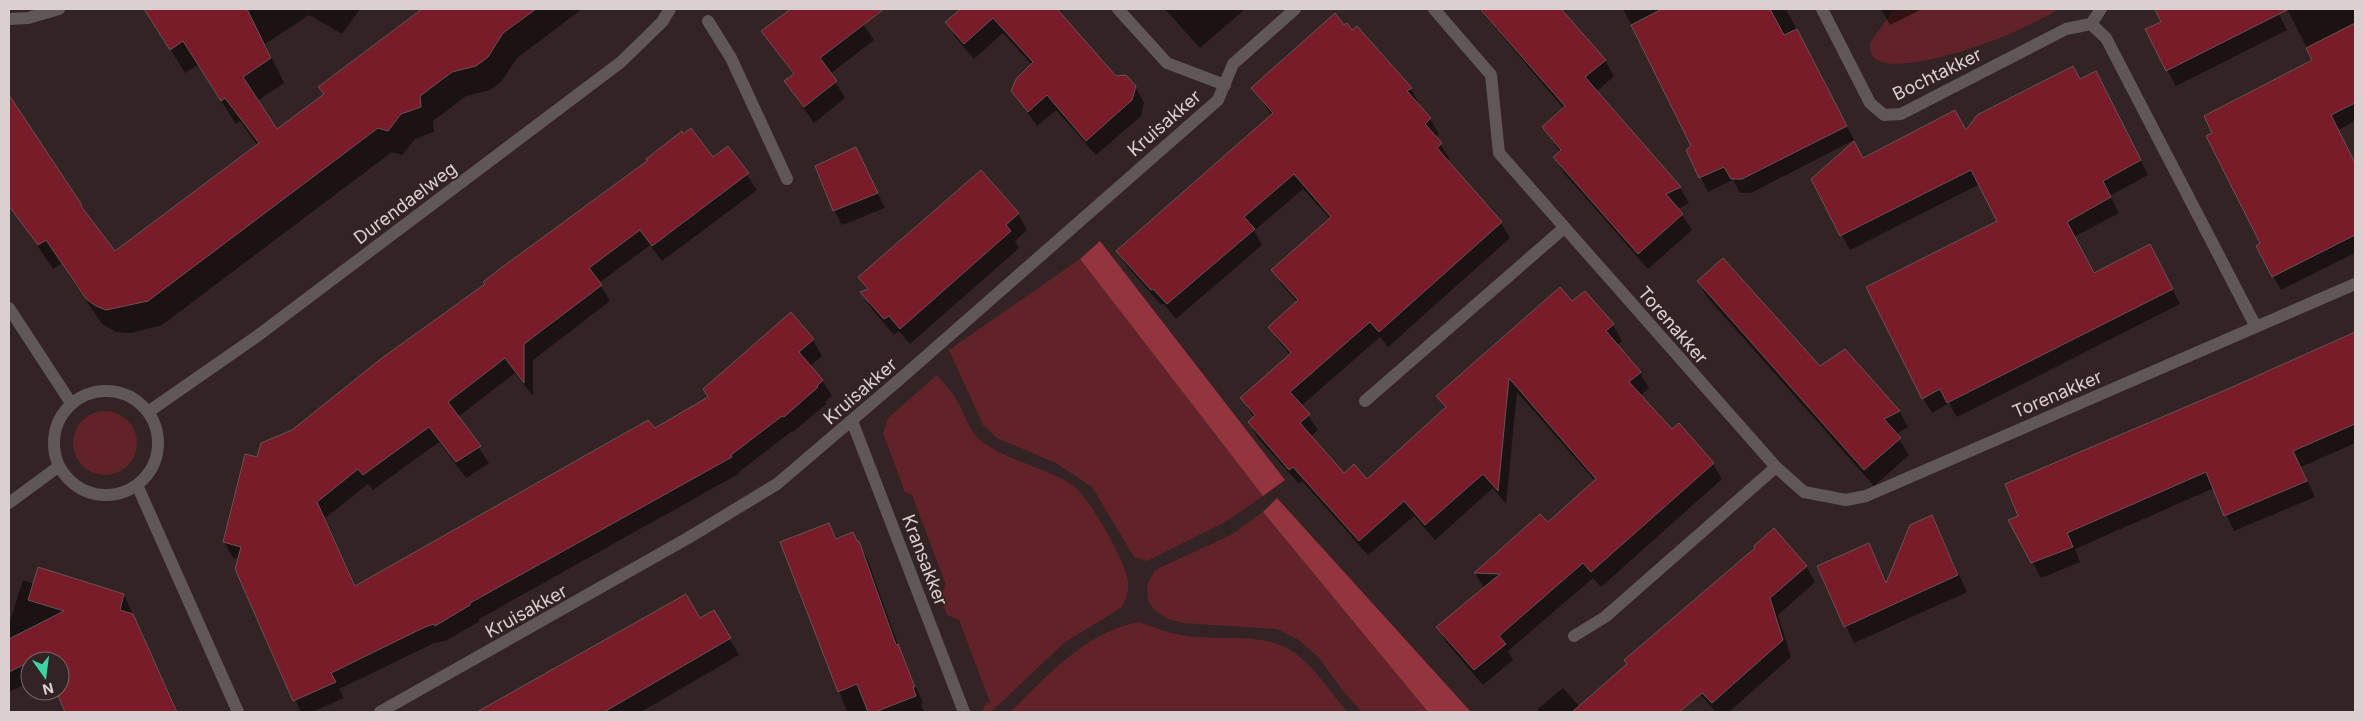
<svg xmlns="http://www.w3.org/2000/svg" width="2364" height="721" viewBox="0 0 2364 721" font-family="Inter,sans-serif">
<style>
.green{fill:#612329}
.forest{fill:#93343e}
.shadow{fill:#0007}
.building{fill:#7a1b2a;stroke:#665454}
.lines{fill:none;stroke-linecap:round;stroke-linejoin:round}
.minor{stroke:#605858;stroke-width:12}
.labels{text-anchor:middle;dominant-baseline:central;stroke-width:4;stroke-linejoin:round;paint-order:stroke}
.street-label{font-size:18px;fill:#dbd0d0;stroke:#332324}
</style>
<rect width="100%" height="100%" fill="#332324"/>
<path class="green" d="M1894 9H2059C2042 19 2023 28 2005 36 1985 44 1863 90 1870 43Z
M1080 259 1263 496 1225 522 1147 561 1134 557 1092 487 1056 463 997 438 983 425 949 350Z
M937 375C943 383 951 390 956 399 965 412 968 431 981 441 1008 461 1043 467 1071 484 1088 494 1126 562 1128 581 1129 590 1126 600 1122 607L1064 643 991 712H982L986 703 990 702 959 620 947 615 940 598 946 585 912 495 905 492 883 433 888 418Z
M73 443a32 32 0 1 1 64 0a32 32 0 1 1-64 0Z
M1263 512 1428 712H1362L1343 691 1320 659 1299 640 1277 629 1183 623 1168 619 1154 610 1148 600 1147 585 1155 570 1231 535Z
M1139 622C1154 628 1170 633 1186 636 1226 642 1266 629 1300 657 1318 672 1332 694 1347 712H1010C1047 677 1086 631 1139 622Z"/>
<path class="forest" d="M1100 241 1285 480 1263 496 1080 259Z
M1277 498 1471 712H1428L1263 512Z"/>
<path class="shadow" d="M153 9H360L342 34 309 15 265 44 284 83 257 101 277 131 324 95 320 87 424 9H582L517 58 501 82 490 90 466 96 433 121 434 132 415 139 402 155 392 152 162 325 131 333 116 332 102 324 61 264 53 269 9 203V98L114 253 258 146 240 121 236 124 198 65 185 73 147 12Z
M793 9H853L874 40 830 74 845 98 814 123 786 82 794 76 763 32Z
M960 9H1055L1116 78 1135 87 1144 102 1141 116 1096 155 1056 110 1037 126 1013 91 1032 65 1003 33 974 59 956 38 947 23 961 10Z
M1165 9H1245L1200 48Z
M1479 9H1560L1605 60 1614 76 1596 92 1680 188 1689 203 1678 209 1692 230 1648 269 1564 173 1555 157 1560 152 1543 127 1564 109Z
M1623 9H1786L1854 140 1751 193H1740L1733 180 1708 192 1687 149 1693 145Z
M1881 9H1922L1890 25Z
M2156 9H2276L2287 30 2176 86 2167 70 2163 22Z
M2287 9H2355V121L2338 130 2355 164V253L2281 290 2273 276 2262 244 2313 60Z
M1344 27 1352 31 1411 89 1419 104 1418 105 1430 119 1439 134 1435 137 1450 159 1447 161 1501 223 1510 238 1388 347 1380 337 1301 406 1318 430 1310 437 1343 475 1367 481 1446 410 1438 396 1585 293 1613 325 1622 341 1617 345 1640 373 1649 388 1640 396 1672 431 1679 425 1713 464 1722 479 1601 587 1593 578 1508 651 1513 660 1483 685 1446 642 1438 627 1484 588 1475 573 1547 524 1596 482 1517 392 1506 504 1493 488 1435 540 1414 516 1368 555 1302 481 1299 484 1258 438 1249 422 1254 418 1242 399 1290 355 1279 342 1270 327 1297 302 1282 285 1273 270 1330 219 1303 189 1254 231 1262 245 1176 319 1163 303 1161 305 1127 266 1118 251 1272 116 1253 88Z
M2080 80 2104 87 2148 175 2110 196 2119 213 2074 237 2094 274 2158 261 2180 304 1957 417 1949 403 1932 413 1923 398 1998 222 1980 184 1850 250 1812 180 1864 160 1966 132Z
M728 147 757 190 662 261 650 245 599 283 610 301 533 360V396L515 373 458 417 489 463 466 478 439 442 373 490 368 484 325 518 356 586 655 429 813 340 822 356 810 366 822 380 832 396 825 402 826 404 793 432 792 431 739 472 740 473 479 619V622L445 641 434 643 339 689 344 698 312 712H301L237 569 239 559 233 558 224 542 258 459 292 431Z
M855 148 885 208 842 225 834 210Z
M981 172 1018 214 1027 230 1015 241 1019 248 910 344 899 331 894 335 871 308 862 292 867 290 860 278Z
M1698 281 1820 368 1899 411 1908 427 1896 434 1909 455 1874 486 1707 297Z
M2355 334V443L2301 467 2315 497 2234 531 2214 488 2075 549 2080 562 2041 578 2010 521 2230 390Z
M1932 516 1967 592 1854 643 1819 567 1868 545 1887 583Z
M829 524 838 540 858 542 867 558 900 650 923 703 921 704 924 712H847L782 543Z
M1806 566 1815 582 1778 615 1791 657 1729 712H1716L1663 653Z
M23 580 34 584 124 595 178 712H67L58 691H60V661H30V682L9 692V624Z
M686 596 700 620 714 612 739 655 641 712H480Z
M1615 676 1646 712H1539L1538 709 1563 688 1580 707Z"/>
<path class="building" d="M144 9H247L271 58 243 77 277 129 324 94 318 87 422 9H536L503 33 488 57 476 66 452 72 420 96 421 107 401 114 388 131 378 128 148 301 106 310 96 306 86 299 46 240 38 245 9 206V95L82 205 81 206 115 251 259 143 225 98 221 101 183 41 170 50Z
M791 9H884L820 58 837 81 804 107 784 81 794 74 761 31Z
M961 9H1057L1116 76 1126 75 1136 86 1132 100 1086 141 1047 95 1028 112 1011 91 1016 79 1033 62 993 18 964 44 945 22Z
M1480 9H1561L1606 60 1585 77 1681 187 1666 194 1683 214 1638 254 1553 157 1561 150 1542 127 1565 106Z
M1662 9H1770L1784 35 1797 29 1847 126 1742 179H1731L1724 167 1699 178 1686 150 1691 146 1631 25Z
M2155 9H2289L2166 71 2145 29 2161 22Z
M1335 13 1344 25 1347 23 1352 30 1357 26 1412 88 1407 91 1431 118 1425 124 1442 143 1437 148 1502 222 1379 332 1370 322 1290 392 1310 414 1300 423 1344 473 1354 464 1367 479 1446 407 1436 396 1560 287 1572 301 1585 291 1614 324 1606 331 1641 372 1629 382 1672 429 1679 423 1714 463 1591 572 1583 563 1499 636 1506 644 1474 670 1436 627 1500 574 1474 573 1540 514 1548 522 1596 479 1509 378 1498 491 1483 474 1425 525 1404 501 1359 541 1293 467 1289 470 1248 422 1255 415 1240 398 1291 353 1268 327 1298 300 1271 270 1331 217 1294 174 1244 217 1255 229 1167 304 1153 289 1151 290 1116 251 1273 113 1251 88Z
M2355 23V103L2331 115 2355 163V235L2272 277 2256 246 2260 243 2206 136 2212 133 2204 116 2312 60 2306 48Z
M2073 66 2080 79 2096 71 2141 160 2103 181 2111 197 2067 222 2094 273 2150 244 2173 289 1947 403 1940 389 1922 399 1866 287 1997 221 1971 170 1840 236 1811 179 1854 141 1863 158 1955 110 1966 130 1977 115Z
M691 128 713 157 728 146 749 173 652 246 640 230 589 268 602 285 524 344V383L505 358 448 402 481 446 456 462 429 427 363 475 358 469 317 502 355 586 648 420 655 428 708 397 703 389 791 312 814 339 799 352 823 380 817 386 818 387 784 417 782 416 731 455 732 457 470 603V605L435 626 434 624 425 627 331 673 336 682 293 701 235 569 241 547 223 542 245 454 257 457 261 443 292 430 382 358 485 284 483 282 501 268 647 161 646 159 682 131 683 134Z
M856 147 878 193 833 211 815 166Z
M981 170 1019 213 1006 225 1011 231 900 329 889 316 884 319 860 292 868 289 858 277Z
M1723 258 1820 366 1845 349 1900 411 1884 419 1901 438 1864 470 1697 281Z
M2355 332V424L2293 451 2307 481 2224 516 2206 472 2067 533 2073 547 2031 563 2008 520 2018 516 2005 484 2230 388Z
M1932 515 1958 575 1844 627 1817 566 1869 543 1886 583 1910 525Z
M829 523 836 539 853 532 857 541H859L896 645 898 644 915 687H913L916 696 875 712H868L857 684 838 692 780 542Z
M1774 528 1807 566 1770 598 1783 640 1712 703 1702 693 1679 712H1572L1627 664 1624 660 1755 548 1754 546Z
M38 567 124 594 120 610 133 614 177 712H65L56 691H60V661H43L41 656 9 672V639L64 611 28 600Z
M686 594 700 618 714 610 731 638 604 712H477Z"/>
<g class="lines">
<path class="minor" d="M1118 9 1167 63 1225 85
M1434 9 1491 75 1499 153 1776 467 1804 492 1846 500 1866 496 2355 284
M1822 9 1870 103 1884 115 1901 114 2066 29 2091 24 2106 38 2256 327
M9 19 28 18 59 9
M708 21 731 58 787 179
M2091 24 2101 9
M9 308 71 403
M54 443a52 52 0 1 1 104 0a52 52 0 1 1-104 0Z
M1365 401 1564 228
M148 412 256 337 621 62 662 22 670 9
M852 421 964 712
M137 485 238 712
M9 503 58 467
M1574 636 1605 617 1776 467
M380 712 688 538 777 484 900 379 1218 100 1233 64 1295 9"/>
</g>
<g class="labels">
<g class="street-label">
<text transform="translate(1937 74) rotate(-26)">Bochtakker</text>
<text transform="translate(1164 123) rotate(-41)">Kruisakker</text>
<text transform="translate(405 203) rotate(-37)">Durendaelweg</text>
<text transform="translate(1673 325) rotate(49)">Torenakker</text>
<text transform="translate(860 391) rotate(-41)">Kruisakker</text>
<text transform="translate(2057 394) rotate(-23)">Torenakker</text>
<text transform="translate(925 560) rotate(69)">Kransakker</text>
<text transform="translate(526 611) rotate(-29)">Kruisakker</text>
</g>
</g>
<rect width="2364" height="721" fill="none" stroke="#dbd0d0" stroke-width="20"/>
<g transform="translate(45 676) rotate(166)"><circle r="24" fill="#332324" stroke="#766869"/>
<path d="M0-4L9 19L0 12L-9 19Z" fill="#3bd4a4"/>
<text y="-8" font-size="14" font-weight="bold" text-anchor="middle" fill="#dbd0d0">N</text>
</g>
</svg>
